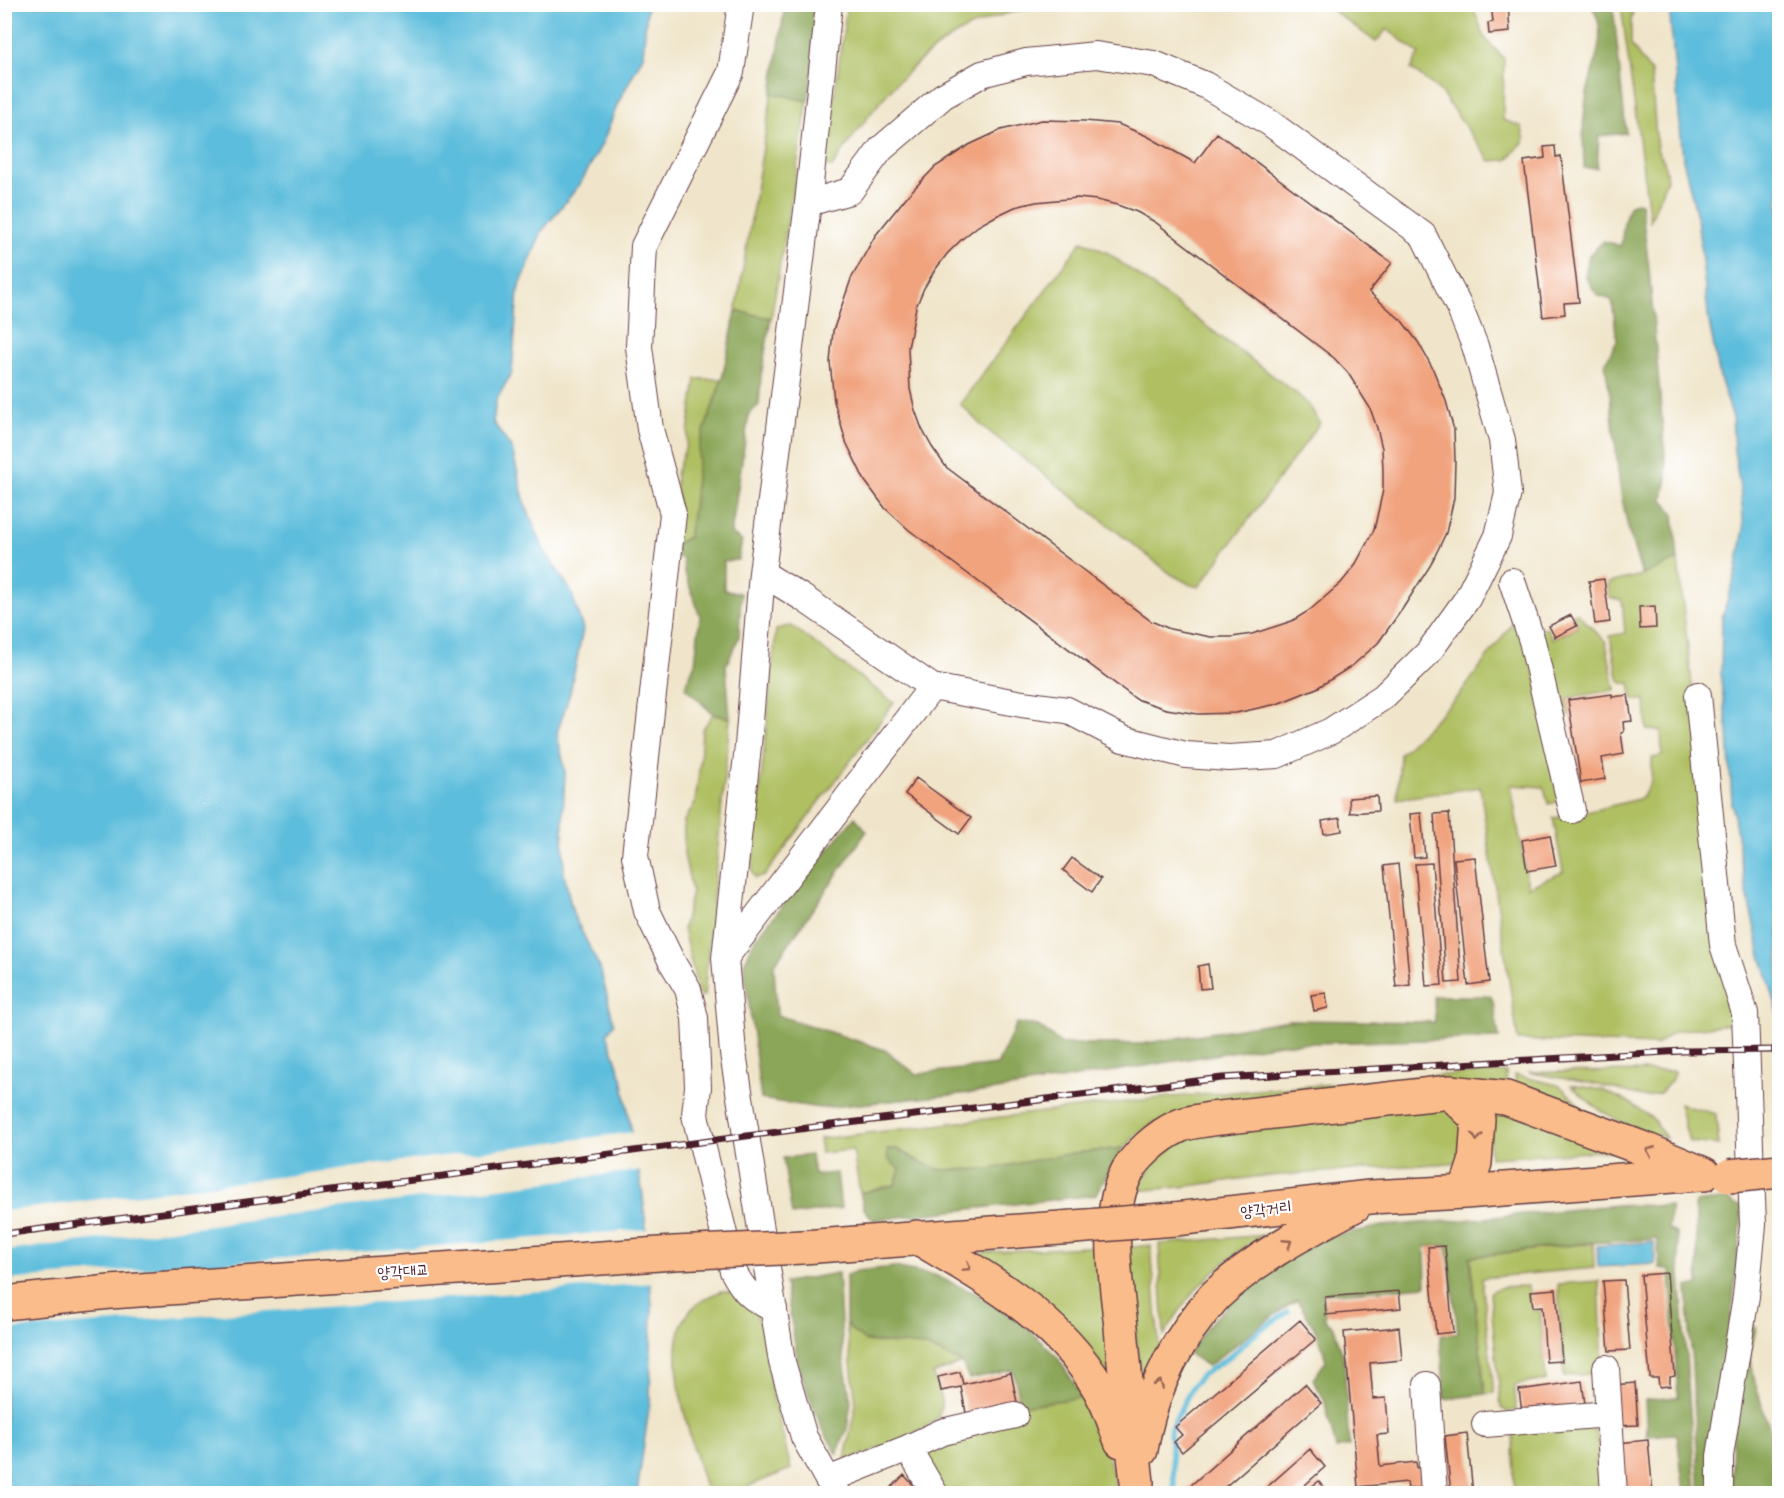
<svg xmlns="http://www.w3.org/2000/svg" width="1784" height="1498" viewBox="0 0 1784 1498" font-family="'Shantell Sans','Poor Story',sans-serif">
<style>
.green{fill:#afbf62;stroke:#7c6f46;stroke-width:1.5}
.forest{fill:#8ba658;stroke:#6a6242;stroke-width:1.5}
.water{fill:#5dbddc;stroke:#546e84;stroke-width:1.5}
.pier{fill:#f0e5ca}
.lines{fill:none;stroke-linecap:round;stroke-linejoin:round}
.stream{stroke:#5dbddc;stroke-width:5}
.building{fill:#f1a37e;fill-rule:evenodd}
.minor-casing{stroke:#633d43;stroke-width:28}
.major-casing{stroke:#633d43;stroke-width:36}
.minor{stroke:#fff;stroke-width:26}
.major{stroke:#fabc8b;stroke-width:33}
.rail-casing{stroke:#4a1f2b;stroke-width:7}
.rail{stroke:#fff;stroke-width:4.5;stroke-dasharray:14;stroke-linecap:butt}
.major-bridge-casing{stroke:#633d43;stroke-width:36;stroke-linecap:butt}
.major-bridge{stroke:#fabc8b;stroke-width:33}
.oneway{stroke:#996656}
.labels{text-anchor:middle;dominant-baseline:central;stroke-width:4.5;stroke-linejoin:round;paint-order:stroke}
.street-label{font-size:16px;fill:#4a1f2b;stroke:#fff}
</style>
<rect width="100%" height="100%" fill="#fff"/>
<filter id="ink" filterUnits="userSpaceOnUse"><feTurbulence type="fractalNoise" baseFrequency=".0167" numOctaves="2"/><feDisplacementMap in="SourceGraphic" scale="12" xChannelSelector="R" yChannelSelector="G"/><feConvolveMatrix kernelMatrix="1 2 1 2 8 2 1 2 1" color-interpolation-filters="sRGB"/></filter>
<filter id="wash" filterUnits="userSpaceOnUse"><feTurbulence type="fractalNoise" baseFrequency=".008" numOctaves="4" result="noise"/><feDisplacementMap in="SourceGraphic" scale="24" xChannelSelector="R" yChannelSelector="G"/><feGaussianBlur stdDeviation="1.35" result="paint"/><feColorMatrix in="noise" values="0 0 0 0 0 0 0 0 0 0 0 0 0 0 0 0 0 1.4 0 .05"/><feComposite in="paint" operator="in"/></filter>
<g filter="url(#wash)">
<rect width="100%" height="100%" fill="#f0e5ca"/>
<path class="green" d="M847 5V4L1038 5C1013 12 987 18 964 30 907 61 868 114 832 167H828L825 163Z
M1311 5H1472L1485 38 1504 59 1503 120 1521 126 1525 140 1507 160 1490 161 1439 90 1411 69 1419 54 1387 29 1376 42 1332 10Z
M1621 5H1634L1631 22V45L1651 72 1657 150 1664 161 1667 179 1650 221Z
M772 93 808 101 771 318 736 311Z
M1082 241 1108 253 1296 393 1309 405 1320 423 1199 587 1191 585 1171 574 981 425 960 404Z
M696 379H722L700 443 692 516 688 538 674 544 676 474 686 446Z
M1678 560 1694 702 1738 1023 1675 1031 1656 1045 1518 1040 1480 787 1397 799 1400 754 1461 693 1513 622 1525 632 1566 800 1548 804 1544 787 1511 785 1528 887 1563 872 1553 818 1575 815 1642 798 1651 781 1652 758 1662 756 1661 731 1647 730 1645 700H1633L1630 683H1622L1618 678 1610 636 1625 633 1622 600 1609 598 1608 583 1642 575Z
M1577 613 1606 642 1615 690 1567 698 1569 715 1560 717 1536 633 1546 627 1553 639 1578 627 1573 614Z
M792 626 894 703 764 876 755 878 752 871 776 630 783 627Z
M713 714 730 718 704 996 699 995 683 929 692 892 684 854V821L695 803 700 762 702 730Z
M1675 1071 1671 1081 1660 1093 1647 1097 1594 1084 1528 1072Z
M1506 1072 1507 1090 1153 1123 1135 1136 1124 1148 1067 1154 990 1169 941 1170 918 1161 897 1149H888V1159L900 1170 895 1185 860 1193 853 1150 821 1153 819 1139 1160 1098 1444 1075Z
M1514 1075 1558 1085 1565 1090 1588 1115 1518 1090Z
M1571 1085 1603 1090 1630 1103 1653 1119 1666 1138C1627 1126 1600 1116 1571 1085Z
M1679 1104 1716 1114 1719 1145 1689 1142Z
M1439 1105 1463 1121 1464 1160 1450 1163 1255 1177 1181 1187 1133 1191 1160 1157 1181 1140 1203 1133Z
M1495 1107 1621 1150 1490 1158 1487 1111Z
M1265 1235C1237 1251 1210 1271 1190 1297 1180 1309 1172 1323 1164 1335L1159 1244Z
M1593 1243 1594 1268 1482 1278 1494 1393 1485 1394 1470 1257Z
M1151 1245 1159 1348 1148 1375 1141 1374 1124 1248Z
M1104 1246 1112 1374 1108 1375C1096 1359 1085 1341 1071 1326 1041 1296 1010 1276 974 1255L987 1252Z
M1599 1281 1603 1372 1564 1377 1558 1284Z
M1528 1286 1531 1310H1540L1546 1380 1515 1385 1516 1410 1508 1412 1501 1408 1490 1293C1499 1284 1516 1287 1528 1286Z
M721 1291 740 1293 754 1307 763 1333 771 1388 791 1469 746 1487 706 1491C694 1449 660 1353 687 1315 695 1303 708 1297 721 1291Z
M846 1323C865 1352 894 1339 923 1346 936 1349 950 1358 962 1363L933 1374C937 1385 945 1403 939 1415 933 1429 869 1452 852 1459L845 1458 856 1404Z
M1083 1397C1097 1428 1113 1459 1116 1493H944L923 1446 1021 1406Z
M1590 1425 1598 1434 1601 1493H1514L1513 1428Z"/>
<path class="forest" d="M785 5H821L808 101 772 93Z
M1591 5H1613L1626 133 1599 136 1597 168H1584C1584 151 1582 133 1584 117 1585 106 1586 95 1589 85 1596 58 1608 30 1591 5Z
M1636 202 1641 203 1649 269 1667 478 1663 499 1674 514 1678 560 1642 575 1629 532 1620 489 1610 395 1605 364 1617 340 1612 300 1597 295 1585 276 1589 255 1604 241 1621 246 1624 222 1629 206Z
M736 311 771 318 761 376 759 405 749 414 731 534 742 541 738 560 724 561V590L741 593 739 637 726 666 730 718 713 714 685 687 695 663 700 616 684 571 683 559 674 555V544L688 538 692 516 700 443 722 379Z
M855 817 867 831 774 965 777 1015 885 1050 916 1074 997 1065 1017 1023 1038 1026 1062 1044H1141L1289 1020 1435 1022 1434 996H1491L1494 1005 1499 1038 1280 1044 991 1091 820 1108 761 1099 744 964 754 941Z
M1124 1148 1095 1195 873 1220 864 1209 860 1193 895 1185 900 1170 888 1159 887 1149H897L918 1161 941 1170 990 1169 1067 1154Z
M811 1155 814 1175 837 1173 841 1208 792 1215 783 1158Z
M1728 1199 1734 1205 1743 1206 1713 1493H1700L1687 1287 1699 1284 1695 1203Z
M1617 1205 1671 1206 1668 1229 1677 1234 1696 1493H1684L1677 1434 1647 1436 1645 1400 1678 1397 1670 1270 1660 1269 1657 1239 1587 1243 1470 1257 1485 1394 1445 1399 1440 1336 1458 1333 1447 1245 1425 1247 1426 1286 1323 1294 1325 1319 1334 1327 1344 1360 1349 1446 1336 1449 1324 1399 1313 1379 1326 1361C1320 1335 1311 1322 1297 1300L1277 1313 1208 1366 1189 1354 1206 1328 1238 1295 1291 1255 1328 1237 1382 1226 1474 1219Z
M894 1267 934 1275 977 1294 1021 1322 1057 1357 1083 1397 1021 1406 1013 1370 969 1379 962 1363 924 1346 865 1341 851 1330 846 1323V1275L857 1271Z
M838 1273 843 1355 851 1402 847 1429 837 1454 821 1426 799 1369 785 1282Z
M1749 1320 1756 1328 1750 1354 1755 1383 1779 1459V1493L1731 1494 1734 1412Z"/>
<path class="water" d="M5 5H647L643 56 618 103 603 142 580 184 542 231 518 290 512 372 496 401 493 422 512 449 525 504 544 550 571 591 583 629 570 693 557 733 565 771 563 818 564 874 573 914 600 968 614 1024 607 1034 622 1078 643 1195 652 1306 650 1401 637 1493 5 1494Z
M1669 5H1779V1015L1760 952 1744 879 1732 804 1728 731 1721 682 1722 618 1736 573 1744 529 1741 495 1734 450 1732 414 1720 378 1709 322 1697 217 1683 159Z
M1654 1242 1655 1264 1598 1267 1597 1246Z"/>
<path class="pier" d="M635 1132 642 1170 5 1251V1211Z
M649 1229 653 1283 5 1330V1280Z"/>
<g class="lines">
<path class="stream" d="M1175 1494 1170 1434 1171 1428 1193 1385 1202 1375 1229 1357 1260 1330 1288 1312"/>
</g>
<g id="blocks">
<path class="building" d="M1491 4H1508L1510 32 1489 34 1488 23 1493 22Z
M1042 120 1085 121 1118 124 1147 136 1195 163 1217 133 1392 263 1369 292 1402 321 1418 342 1432 367 1446 401 1454 430 1455 460 1454 498 1446 533 1430 566 1403 608 1378 643 1352 666 1317 688 1277 704 1236 713 1198 714 1166 709 1136 699 909 530 885 508 865 481 846 442 834 401 830 362 833 331 851 279 875 236 908 195 935 167 969 145 1001 130ZM1077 198 1097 200 1117 205 1137 212 1155 222 1334 358 1348 373 1370 408 1377 428 1382 448 1383 469V490L1374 530 1354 567 1341 583 1310 610 1292 621 1252 634 1232 637H1211L1170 629 1151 621 946 467 932 447 922 429 915 410 910 389 908 348 916 307 924 288 935 270 947 254 962 239 978 226 996 216 1015 207 1036 202Z
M1555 146 1556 157 1561 156 1579 302 1564 303 1565 314 1543 317 1524 161 1545 158 1544 147Z
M1604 579 1610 622 1595 624 1589 581Z
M1655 606 1656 628 1640 629 1639 607Z
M1571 615 1577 626 1555 637 1549 626Z
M1612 694V697L1628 695 1632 721 1623 722 1624 732 1621 733 1624 754 1602 758 1605 779 1581 783 1568 700Z
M916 778 971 818 959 834 905 794Z
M1377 796 1378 811 1350 813 1349 798Z
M1421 813 1425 857 1414 858 1410 814Z
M1449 813 1461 982 1446 983 1434 814Z
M1340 818 1342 831 1324 834 1322 821Z
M1550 835 1556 866 1527 871 1522 840Z
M1475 857 1489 982 1468 985 1454 859Z
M1072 858 1101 879 1092 892 1063 870Z
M1432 863 1442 985 1426 986 1415 864Z
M1398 864 1410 985 1396 987 1384 866Z
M1208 964 1211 988 1200 989 1198 966Z
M1326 993 1328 1008 1314 1011 1311 995Z
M1445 1246 1453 1332 1436 1334 1428 1247Z
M1667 1273 1675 1376 1670 1377V1386L1659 1387 1658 1378H1650L1641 1275Z
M1624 1280 1630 1350 1609 1351 1603 1281Z
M1556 1289 1562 1361 1546 1362 1542 1306 1533 1307 1531 1291Z
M1399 1291 1401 1308 1326 1315 1325 1297Z
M1300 1320 1316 1339 1182 1452 1174 1442 1182 1435 1175 1427Z
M1399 1327 1402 1360 1370 1363 1373 1399 1386 1398 1389 1434 1377 1435 1380 1466 1416 1462 1417 1468 1424 1467 1426 1487 1408 1489 1407 1482 1358 1487 1344 1332Z
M960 1372 963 1384 1011 1373 1017 1402 966 1413 961 1387 941 1391 938 1377Z
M1582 1381 1585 1404 1522 1413 1519 1390Z
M1635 1383 1638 1425 1616 1426 1613 1385Z
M1305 1384 1321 1403 1217 1494H1181Z
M1467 1433 1473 1494H1451L1445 1436Z
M1648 1440 1653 1494H1622L1618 1443Z
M1310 1449 1325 1467 1295 1494H1259Z
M904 1475 922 1494H885Z
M1319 1481 1329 1494H1308L1306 1491Z"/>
</g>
</g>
<g filter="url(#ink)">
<use href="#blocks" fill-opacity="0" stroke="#633d43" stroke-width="1.5"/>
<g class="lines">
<defs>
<path id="minor" d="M741 4 731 72 644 246 639 347 650 429 673 514 635 856 647 911 672 962 688 989 695 1018 698 1087 695 1115 733 1271C745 1293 751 1298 774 1309
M829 4 808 203 762 573 748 746 725 958 733 1053 782 1362 804 1437 828 1480 838 1494
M762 573 803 598 932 687 1022 704 1067 710 1123 739 1186 755 1229 758 1277 755 1331 731 1383 697 1428 653 1467 599 1498 536 1508 493 1502 440 1475 346 1460 309 1423 235 1270 123 1205 85 1154 64 1096 55 1026 62 982 74 943 96 881 149 850 191 808 203
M1512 581 1532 641 1572 810
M1698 695 1723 945 1745 1013 1753 1225 1746 1296 1720 1456V1494
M725 958 932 687
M1606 1368 1614 1494
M1427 1385 1434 1494
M1485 1424 1609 1414
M908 1448 935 1494
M828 1480 908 1448 942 1432 1015 1415"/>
<path id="major" d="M1450 1092 1478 1119 1475 1163 1465 1192
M1175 1219 1370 1197 1465 1192 1699 1174
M917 1237C988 1279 1069 1324 1106 1402 1112 1415 1116 1428 1121 1441
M803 1247 1074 1227
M1141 1450C1149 1400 1169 1353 1201 1313 1206 1307 1211 1300 1216 1295 1256 1257 1307 1231 1355 1205
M1137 1482C1131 1430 1125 1379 1121 1327 1116 1282 1106 1221 1124 1178 1133 1157 1159 1135 1179 1126 1188 1122 1201 1121 1211 1119L1450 1092 1506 1098 1647 1150 1704 1174"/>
</defs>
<use href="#minor" class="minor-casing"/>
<use href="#major" class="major-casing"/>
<use href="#minor" class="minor"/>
<use href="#major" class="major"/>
<defs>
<path id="rail" d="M4 1234 815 1127 1222 1078 1683 1051 1780 1050"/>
</defs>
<use href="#rail" class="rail-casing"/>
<use href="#rail" class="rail"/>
<defs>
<path id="major-bridge" d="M1729 1176 1780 1171
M1074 1227 1175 1219
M4 1303 110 1292 674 1253 803 1247"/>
</defs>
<use href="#major-bridge" class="major-bridge-casing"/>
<use href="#major-bridge" class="major-bridge"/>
</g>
<defs><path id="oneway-chevron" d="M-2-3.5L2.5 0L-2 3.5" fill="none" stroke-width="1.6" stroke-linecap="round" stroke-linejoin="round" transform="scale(1.5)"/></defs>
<g class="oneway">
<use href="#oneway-chevron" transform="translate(1477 1137) rotate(94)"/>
<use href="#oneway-chevron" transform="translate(1650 1151) rotate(-158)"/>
<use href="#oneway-chevron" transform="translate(1288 1243) rotate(-33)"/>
<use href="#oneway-chevron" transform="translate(967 1267) rotate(32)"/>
<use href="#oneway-chevron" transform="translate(1159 1384) rotate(-69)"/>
</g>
</g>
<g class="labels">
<g class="street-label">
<text transform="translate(1266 1209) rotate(-6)">양각거리</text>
<text transform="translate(403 1271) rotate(-4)">양각대교</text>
</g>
</g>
<rect width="1784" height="1498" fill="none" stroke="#fff" stroke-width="24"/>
</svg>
